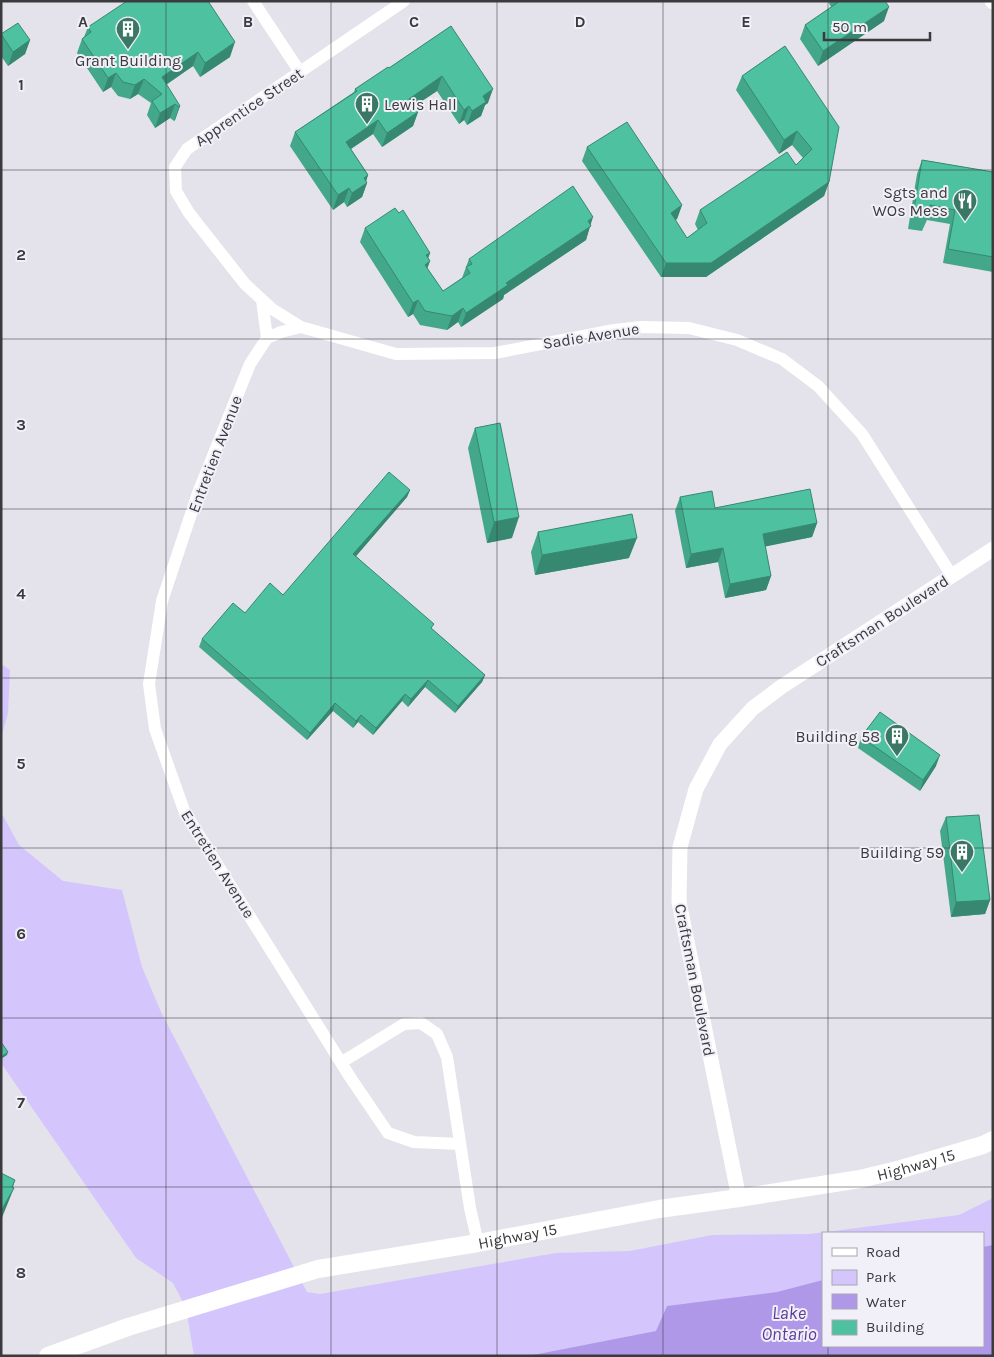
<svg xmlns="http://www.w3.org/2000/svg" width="994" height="1357" viewBox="0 0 994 1357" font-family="Karla,sans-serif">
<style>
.green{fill:#d4c6fd}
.water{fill:#af98e8}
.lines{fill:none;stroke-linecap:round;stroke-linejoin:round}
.minor{stroke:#fff;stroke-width:12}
.tertiary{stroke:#fff;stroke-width:15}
.secondary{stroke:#fff;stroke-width:18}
.wall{fill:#43a78a}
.shaded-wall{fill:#378870}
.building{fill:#4ec2a0;stroke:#378870}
.grid{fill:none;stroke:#3b3b3e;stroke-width:1;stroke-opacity:0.55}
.labels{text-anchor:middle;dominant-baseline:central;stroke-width:4;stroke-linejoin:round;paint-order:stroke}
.poi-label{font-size:16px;fill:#3b3b3e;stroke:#f1eff8;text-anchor:end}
.street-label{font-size:16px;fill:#3b3b3e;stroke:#f1eff8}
.water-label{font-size:18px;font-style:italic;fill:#5c3a97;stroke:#f1eff8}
.grid-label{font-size:16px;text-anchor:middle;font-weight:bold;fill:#3b3b3e;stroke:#f1eff8;stroke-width:4;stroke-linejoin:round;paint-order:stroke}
</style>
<rect width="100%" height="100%" fill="#e4e2ea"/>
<path class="green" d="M1 664 10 670 8 713 1 738Z
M1 812 19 845 63 881 122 890 142 967 161 1012 307 1292 320 1294 556 1253 630 1251 712 1235 810 1234 959 1215 993 1198V1264L983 1267V1233H823V1300L646 1356H194L186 1308 173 1283 136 1258 1 1063Z"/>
<path class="water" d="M993 1245V1356H528L656 1331 667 1306 777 1292 823 1280V1346H983V1247Z"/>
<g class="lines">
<path class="minor" d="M253 1 300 72
M404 1 187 149 175 167 176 191 189 213 245 284 272 309 301 327 396 354 495 353 614 330 642 327 689 328 737 340 782 359 818 386 862 434 952 576
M262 300 267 338
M301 327 281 332 267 338 250 364 198 493 162 601 149 684 155 729 185 813 350 1077 388 1133 414 1142 460 1144
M342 1062 404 1024 421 1023 437 1034 447 1057 470 1208 478 1243"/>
<path class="tertiary" d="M992 1 993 2
M739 1198 679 902 680 847 696 789 720 744 753 708 781 687 993 549"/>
<path class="secondary" id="s1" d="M48 1356 128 1327 318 1269 478 1243 659 1209 739 1198 860 1179 901 1169 983 1145 993 1140"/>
</g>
<path class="wall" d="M828 1H885L884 21 818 66 800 39 805 25 831 7Z
M451 26 488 103 485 105 481 116 467 125 464 120 459 124 437 91 414 106 418 112 413 126 382 147 373 134 351 149 368 175 366 181 367 183 362 197 347 207 344 202 333 210 290 146 295 132 354 92 355 89 389 68Z
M88 27 230 57 200 77 193 66 166 85 180 106 175 120 174 121 170 118 155 128 147 115 151 103 138 94 130 99 118 96 111 87 103 92 77 53 82 39 84 37Z
M1 34 30 40 25 54 8 66 1 56Z
M785 46 829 182 824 196 706 277H661L582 161 587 147 682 205 677 219 675 220 687 238 698 230 695 224 700 210 796 165 803 158 792 145 779 154 736 90 742 76Z
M922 160 993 172V272L943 263 950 224 927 220 922 231 908 229 917 174Z
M399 213 430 253 428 258 430 261 427 268 443 291 462 278 469 259 590 225 586 240 504 295 503 299 461 327 458 322 447 330 420 325 413 314 408 317 360 242 365 228Z
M475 428 512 538 487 543 468 448Z
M410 490 407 497 356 556 432 629 485 675 482 682 455 713 425 687 408 707 402 701 373 735 358 722 353 728 333 711 307 740 199 647 202 639 245 613 283 595Z
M680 497 715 508 817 523 812 537 765 546 771 576 766 590 725 598 718 562 686 568 675 511Z
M538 532 629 558 535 575 531 552Z
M861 737 936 766 920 791 858 748Z
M946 817 990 900 985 914 951 917 940 831Z"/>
<path class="shaded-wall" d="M889 7 884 21 818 66 823 51Z
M30 40 25 54 8 66 13 52Z
M235 42 230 57 200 77 205 63Z
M198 52 193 66 158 90 162 77Z
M116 73 111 87 103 92 108 78Z
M442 76 437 91 404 113 409 99Z
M144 79 138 94 130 99 135 85Z
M493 89 488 103 485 105 481 116 467 125 472 111 483 96Z
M175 104 170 118 155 128 160 113Z
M180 106 175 120 174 121 179 107Z
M469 106 464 120 459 124 464 110Z
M418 112 413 126 382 147 387 133Z
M378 120 373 134 340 156 346 142Z
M797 131 792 145 779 154 784 140Z
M368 175 365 185 367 183 362 197 347 207 352 193 364 178Z
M829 182 824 196 706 277H661L666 263Z
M349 188 344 202 333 210 338 195Z
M682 205 677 219 666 227 671 213Z
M593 217 586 240 504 295 503 299 461 327 466 313Z
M430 253 426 264 430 261 425 275 426 255Z
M418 300 413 314 408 317 413 303Z
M463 308 458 322 447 330 452 316Z
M410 490 407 497 351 562 353 554Z
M519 517 512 538 487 543 494 522Z
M817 523 812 537 758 548 763 534Z
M637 538 629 558 535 575 542 555Z
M723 548 718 562 686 568 691 554Z
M771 576 766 590 725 598 730 584Z
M485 675 482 682 455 713 458 706Z
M428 680 425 687 408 707 411 699Z
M405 694 402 701 373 735 376 728Z
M335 703 333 711 307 740 310 733Z
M361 715 358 722 353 728 356 721Z
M940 755 936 766 920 791 923 780Z
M990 900 985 914 951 917 956 902Z
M8 1052 7 1055 1 1059V1057Z
M15 1180 11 1194 14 1188 1 1220V1211Z"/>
<path class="building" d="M127 1H208L235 42 205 63 198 52 162 77 180 106 179 107 175 104 160 113 152 101 162 94 144 79 135 85 123 82 116 73 108 78 82 39 91 32 88 27Z
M840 1H885L889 7 823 51 805 25Z
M18 23 30 40 13 52 1 34Z
M451 26 493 89 483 96 486 102 472 111 469 106 464 110 442 76 409 99 418 112 387 133 378 120 346 142 368 175 364 178 367 183 352 193 349 188 338 195 295 132 357 91 355 89 388 67 389 68Z
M785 46 839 127 829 182 711 263H666L587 147 627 122 682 205 671 213 687 238 707 223 700 210 787 152 796 165 812 149 797 131 784 140 742 76Z
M922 160 993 172V257L948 249 955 210 930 205 928 217 913 215Z
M573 186 593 217 588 221 591 226 506 283 508 285 466 313 463 308 452 316 425 311 418 300 413 303 365 228 395 208 399 213 403 210 430 253 426 255 430 261 425 265 443 291 470 273 466 267 472 264 469 259Z
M500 423 519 517 494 522 475 428Z
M389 472 410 490 353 554 434 624 431 628 485 675 458 706 428 680 411 699 405 694 376 728 361 715 356 721 335 703 310 733 202 639 233 603 245 613 270 583 283 595Z
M810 489 817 523 763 534 771 576 730 584 723 548 691 554 680 497 712 491 715 508Z
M632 514 637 538 542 555 538 532Z
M880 712 940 755 923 780 861 737Z
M979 815 990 900 956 902 946 817Z
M1 1042 8 1052 1 1057Z
M1 1173 15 1180 12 1187 14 1188 1 1211Z"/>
<path class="grid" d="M166 1V1356M331 1V1356M497 1V1356M663 1V1356M828 1V1233M1 170H993M1 339H993M1 509H993M1 678H993M1 848H993M1 1018H993M1 1187H993M828 1346V1356"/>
<defs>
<symbol id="building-pin" viewBox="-11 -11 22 30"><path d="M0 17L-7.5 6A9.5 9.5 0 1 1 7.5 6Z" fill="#3a7865" stroke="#f1eff8"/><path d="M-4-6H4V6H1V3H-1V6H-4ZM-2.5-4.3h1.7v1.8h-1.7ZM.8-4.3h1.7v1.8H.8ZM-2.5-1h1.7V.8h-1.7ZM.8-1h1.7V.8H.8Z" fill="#fff"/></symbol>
<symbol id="restaurant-pin" viewBox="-11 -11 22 30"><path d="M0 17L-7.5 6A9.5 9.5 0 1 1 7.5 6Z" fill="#3a7865" stroke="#f1eff8"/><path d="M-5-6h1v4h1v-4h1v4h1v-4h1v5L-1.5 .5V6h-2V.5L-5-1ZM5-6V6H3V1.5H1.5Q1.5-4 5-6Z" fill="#fff"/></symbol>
</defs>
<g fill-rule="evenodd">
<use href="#building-pin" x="114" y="15" width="28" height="38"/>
<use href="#building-pin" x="353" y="90" width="28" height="38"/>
<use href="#restaurant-pin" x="951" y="187" width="28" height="38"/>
<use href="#building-pin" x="883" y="722" width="28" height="38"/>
<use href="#building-pin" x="948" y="838" width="28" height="38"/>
</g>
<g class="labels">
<g class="poi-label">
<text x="128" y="60" text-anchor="middle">Grant Building</text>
<text x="384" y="104" text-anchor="start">Lewis Hall</text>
<text x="948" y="192">Sgts and<tspan x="948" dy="18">WOs Mess</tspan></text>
<text x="880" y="736">Building 58</text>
<text x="944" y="852">Building 59</text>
</g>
<g class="street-label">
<text transform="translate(249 107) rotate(-34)">Apprentice Street</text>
<text transform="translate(591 336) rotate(-9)">Sadie Avenue</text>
<text transform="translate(215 454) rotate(-69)">Entretien Avenue</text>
<text transform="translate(882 621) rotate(-33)">Craftsman Boulevard</text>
<text transform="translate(218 864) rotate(58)">Entretien Avenue</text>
<text transform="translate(695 980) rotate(79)">Craftsman Boulevard</text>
<text stroke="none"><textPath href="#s1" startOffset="891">Highway 15</textPath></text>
<text stroke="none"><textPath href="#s1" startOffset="486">Highway 15</textPath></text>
</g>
<g class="water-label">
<text x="789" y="1313">Lake<tspan x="789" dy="21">Ontario</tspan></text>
</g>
</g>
<g class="grid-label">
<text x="83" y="27">A</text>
<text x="248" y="27">B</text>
<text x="414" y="27">C</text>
<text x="580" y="27">D</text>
<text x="746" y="27">E</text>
<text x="21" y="90">1</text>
<text x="21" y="260">2</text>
<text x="21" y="430">3</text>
<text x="21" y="599">4</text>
<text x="21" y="769">5</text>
<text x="21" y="939">6</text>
<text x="21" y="1108">7</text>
<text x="21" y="1278">8</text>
</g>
<rect width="994" height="1357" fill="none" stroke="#3b3b3e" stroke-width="5"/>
<rect x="822" y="1232" width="162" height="115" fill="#f1eff8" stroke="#a8a7ae"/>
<rect x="832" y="1248" width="25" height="8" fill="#ffffff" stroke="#a8a7ae"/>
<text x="866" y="1257" font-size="15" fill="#3b3b3e">Road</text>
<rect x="832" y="1270" width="25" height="15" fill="#d4c6fd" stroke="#a8a7ae"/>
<text x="866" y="1282" font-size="15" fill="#3b3b3e">Park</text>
<rect x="832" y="1294" width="25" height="15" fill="#af98e8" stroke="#a8a7ae"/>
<text x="866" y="1307" font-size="15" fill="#3b3b3e">Water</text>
<rect x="832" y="1320" width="25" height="15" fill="#4ec2a0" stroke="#a8a7ae"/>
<text x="866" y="1332" font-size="15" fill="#3b3b3e">Building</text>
<path d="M824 32v8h106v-8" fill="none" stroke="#3b3b3e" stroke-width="2.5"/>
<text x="832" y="32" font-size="15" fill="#3b3b3e" stroke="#f1eff8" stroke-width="4" paint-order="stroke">50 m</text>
</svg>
